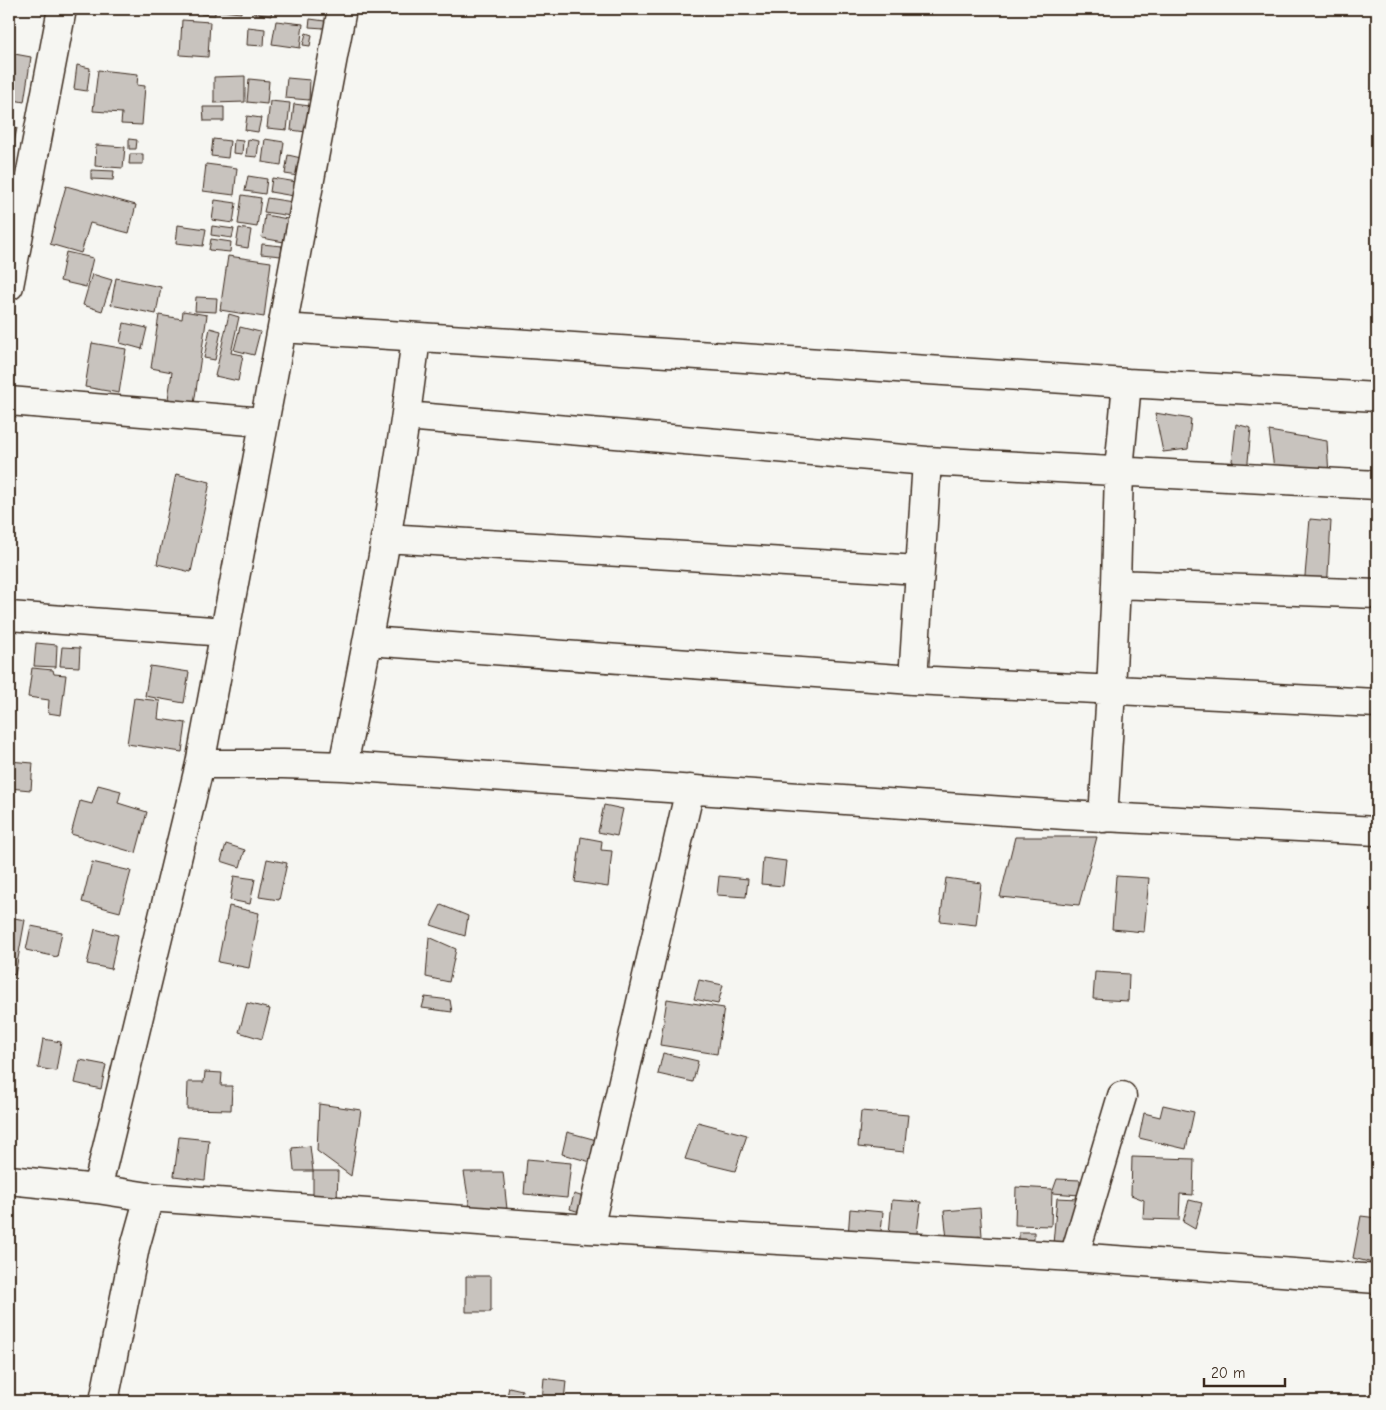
<svg xmlns="http://www.w3.org/2000/svg" width="1386" height="1410" viewBox="0 0 1386 1410" font-family="'Comic Neue',sans-serif">
<style>
.building{fill:#c8c3be;stroke:#3b2a1e}
.lines{fill:none;stroke-linecap:round;stroke-linejoin:round}
.minor-casing{stroke:#3b2a1e;stroke-width:31}
.minor{stroke:#f6f6f2;stroke-width:28}
</style>
<rect width="100%" height="100%" fill="#f6f6f2"/>
<filter id="ink" filterUnits="userSpaceOnUse"><feTurbulence type="fractalNoise" baseFrequency=".02" numOctaves="2"/><feDisplacementMap in="SourceGraphic" scale="10" xChannelSelector="R" yChannelSelector="G"/><feConvolveMatrix kernelMatrix="1 2 1 2 8 2 1 2 1" color-interpolation-filters="sRGB"/></filter>
<g filter="url(#ink)">
<path class="building" d="M202 9H215V15L201 14Z
M221 9H241V13L220 11Z
M254 9H272L271 16 253 13Z
M310 19 325 21 324 28 309 27Z
M182 20 210 22 208 57 180 55Z
M276 21 303 24 300 48 272 44Z
M248 27 265 29 264 46 247 45Z
M306 33 312 35 310 46 303 45Z
M9 53 31 57 24 102 9 99Z
M77 65 90 68 87 91 74 89Z
M98 70 138 74 137 85 145 86 142 125 121 124 122 113 93 111Z
M245 76V102L214 103V77Z
M287 78 310 80 309 100 285 98Z
M249 79 269 81 267 104 247 102Z
M270 101 290 103 287 130 267 128Z
M294 104 310 106 306 132 291 130Z
M203 107H224V121H204Z
M247 116 261 118 258 132 245 130Z
M9 126 17 128 9 167Z
M129 139 137 140 136 149H129Z
M213 139 230 141 228 158 211 156Z
M248 139 259 141 257 157 246 156Z
M265 139 284 142 281 165 262 162Z
M234 140 243 141 242 154 233 153Z
M96 145 125 147 123 168 95 166Z
M130 154H143V164H129Z
M288 155 301 158 298 176 285 174Z
M206 164 237 168 234 195 203 191Z
M91 170 114 171 113 180 91 179Z
M248 176 267 179 265 194 245 191Z
M272 178 297 182 294 196 270 192Z
M66 186 136 205 129 233 90 223 81 253 50 244Z
M242 195 261 198 257 227 238 224Z
M267 198 293 202 291 216 264 212Z
M215 200 236 203 233 223 212 220Z
M265 215 288 219 284 242 262 238Z
M178 225 206 229 203 246 176 243Z
M212 226 234 229 232 238 211 235Z
M239 228 251 230 248 248 236 246Z
M211 239 231 242 230 252 209 250Z
M262 244 282 246 281 256 261 254Z
M66 252 93 258 86 287 60 281Z
M228 256 271 262 264 317 220 310Z
M92 274 112 280 102 311 83 305Z
M116 278 161 287 156 314 111 305Z
M196 297 217 298 216 312 195 311Z
M183 311 207 315 194 404 168 399 172 372 151 368 159 315 182 319Z
M229 314 239 317 231 353 243 355 238 381 215 376Z
M124 323 147 328 142 349 120 343Z
M240 327 260 332 254 355 234 350Z
M210 328 221 331 215 360 204 358Z
M92 343 126 349 119 393 85 387Z
M1155 413 1191 419 1188 449 1163 452Z
M1236 424 1251 428 1247 473 1232 461Z
M1269 431 1327 441 1329 477 1275 476Z
M176 474 210 482 191 572 157 564Z
M1310 519 1331 521 1327 591 1304 587Z
M36 643 57 645 56 667 34 666Z
M62 647 80 648 79 667 60 666Z
M150 666 189 672 184 703 145 696Z
M32 668 53 670 54 674 66 675 61 715 48 713 49 700 28 697Z
M134 698 160 701 158 719 186 723 182 752 127 744Z
M9 761 33 763 31 790 9 788Z
M98 785 121 791 118 803 147 812 136 853 71 834 80 801 92 804Z
M604 805 623 809 617 836 598 832Z
M581 837 602 841 601 850 612 851 608 887 575 882Z
M1015 837H1097L1079 905 1000 897Z
M226 844 245 850 240 867 221 861Z
M763 858 786 861 783 886 761 884Z
M267 859 287 863 279 900 259 897Z
M92 862 131 871 120 912 82 902Z
M234 876 255 879 250 904 230 900Z
M719 876 748 879 746 897 717 895Z
M1116 876 1149 878 1144 932 1112 929Z
M946 878 981 883 976 925 940 921Z
M441 905 468 916 465 936 431 925Z
M229 906 259 913 249 968 218 962Z
M9 917 25 920 15 975 9 973Z
M31 926 62 932 57 957 26 950Z
M95 929 118 935 111 969 87 964Z
M429 937 456 949 449 982 426 977Z
M1095 972 1129 974 1128 1001 1093 999Z
M699 980 723 985 718 1004 694 999Z
M425 997 450 1000 452 1012 422 1008Z
M667 999 724 1008 717 1054 660 1045Z
M247 1003 270 1009 262 1039 239 1032Z
M43 1039 61 1042 56 1071 38 1068Z
M663 1053 698 1061 693 1082 658 1074Z
M80 1060 106 1065 101 1089 75 1083Z
M205 1072 222 1073 221 1086H232L231 1110 187 1109 188 1082H204Z
M319 1104 361 1110 351 1176 317 1151Z
M1163 1105 1194 1112 1186 1149 1139 1138 1144 1113 1160 1117Z
M861 1111 908 1115 904 1152 858 1147Z
M698 1122 747 1135 735 1171 685 1159Z
M567 1132 604 1142 598 1164 562 1154Z
M179 1137 209 1140 205 1180 174 1176Z
M310 1146 313 1171H294L292 1148Z
M1132 1157 1194 1159 1193 1195 1180 1194 1179 1220 1143 1219 1144 1200 1131 1195Z
M527 1159 571 1163 567 1198 524 1194Z
M313 1171H338L337 1202 313 1201Z
M464 1172H503L507 1209H470Z
M1057 1179 1080 1180V1195L1052 1193Z
M1016 1187 1052 1189 1051 1226 1015 1225Z
M574 1194 587 1198 583 1213 570 1209Z
M1057 1198 1078 1199 1074 1246 1053 1244Z
M892 1200 921 1202 916 1240 889 1235Z
M1189 1200 1202 1203 1195 1229 1183 1222Z
M980 1208 982 1236 947 1239 944 1211Z
M850 1209 883 1212 880 1241 848 1237Z
M1361 1216 1377 1218V1264L1353 1258Z
M1019 1232H1034V1244H1019Z
M466 1276H491V1312H466Z
M544 1378 566 1381 564 1401H542Z
M509 1387 522 1390 520 1401H506Z"/>
<g class="lines">
<defs>
<path id="minor" d="M9 286 62 9
M282 328 1127 383 1377 397
M9 401 264 422
M406 416 927 461 1377 485
M385 538 919 570
M1116 584 1377 594
M9 616 225 632
M368 641 913 680 1377 703
M913 680 927 461
M200 764H283L343 766 1065 815 1377 831
M343 766C371 624 399 481 416 337
M1103 818 1111 691 1116 584 1119 470 1127 383
M9 1180 97 1189 149 1197 135 1247 104 1401
M97 1189 200 764 342 9
M149 1197 589 1229 1074 1257 1377 1279
M589 1229 690 789
M1074 1257 1122 1096"/>
</defs>
<use href="#minor" class="minor-casing"/>
<use href="#minor" class="minor"/>
</g>
</g>
<rect width="1386" height="1410" fill="none" stroke="#f6f6f2" stroke-width="30"/>
<rect x="15" y="15" width="1356" height="1380" fill="none" stroke="#3b2a1e" stroke-width="2" filter="url(#ink)"/>
<path d="M1204 1378v8h81v-8" fill="none" stroke="#3b2a1e" stroke-width="2.5"/>
<text x="1211" y="1378" font-size="15" fill="#3b2a1e" stroke="#f6f6f2" stroke-width="4" paint-order="stroke">20 m</text>
</svg>
